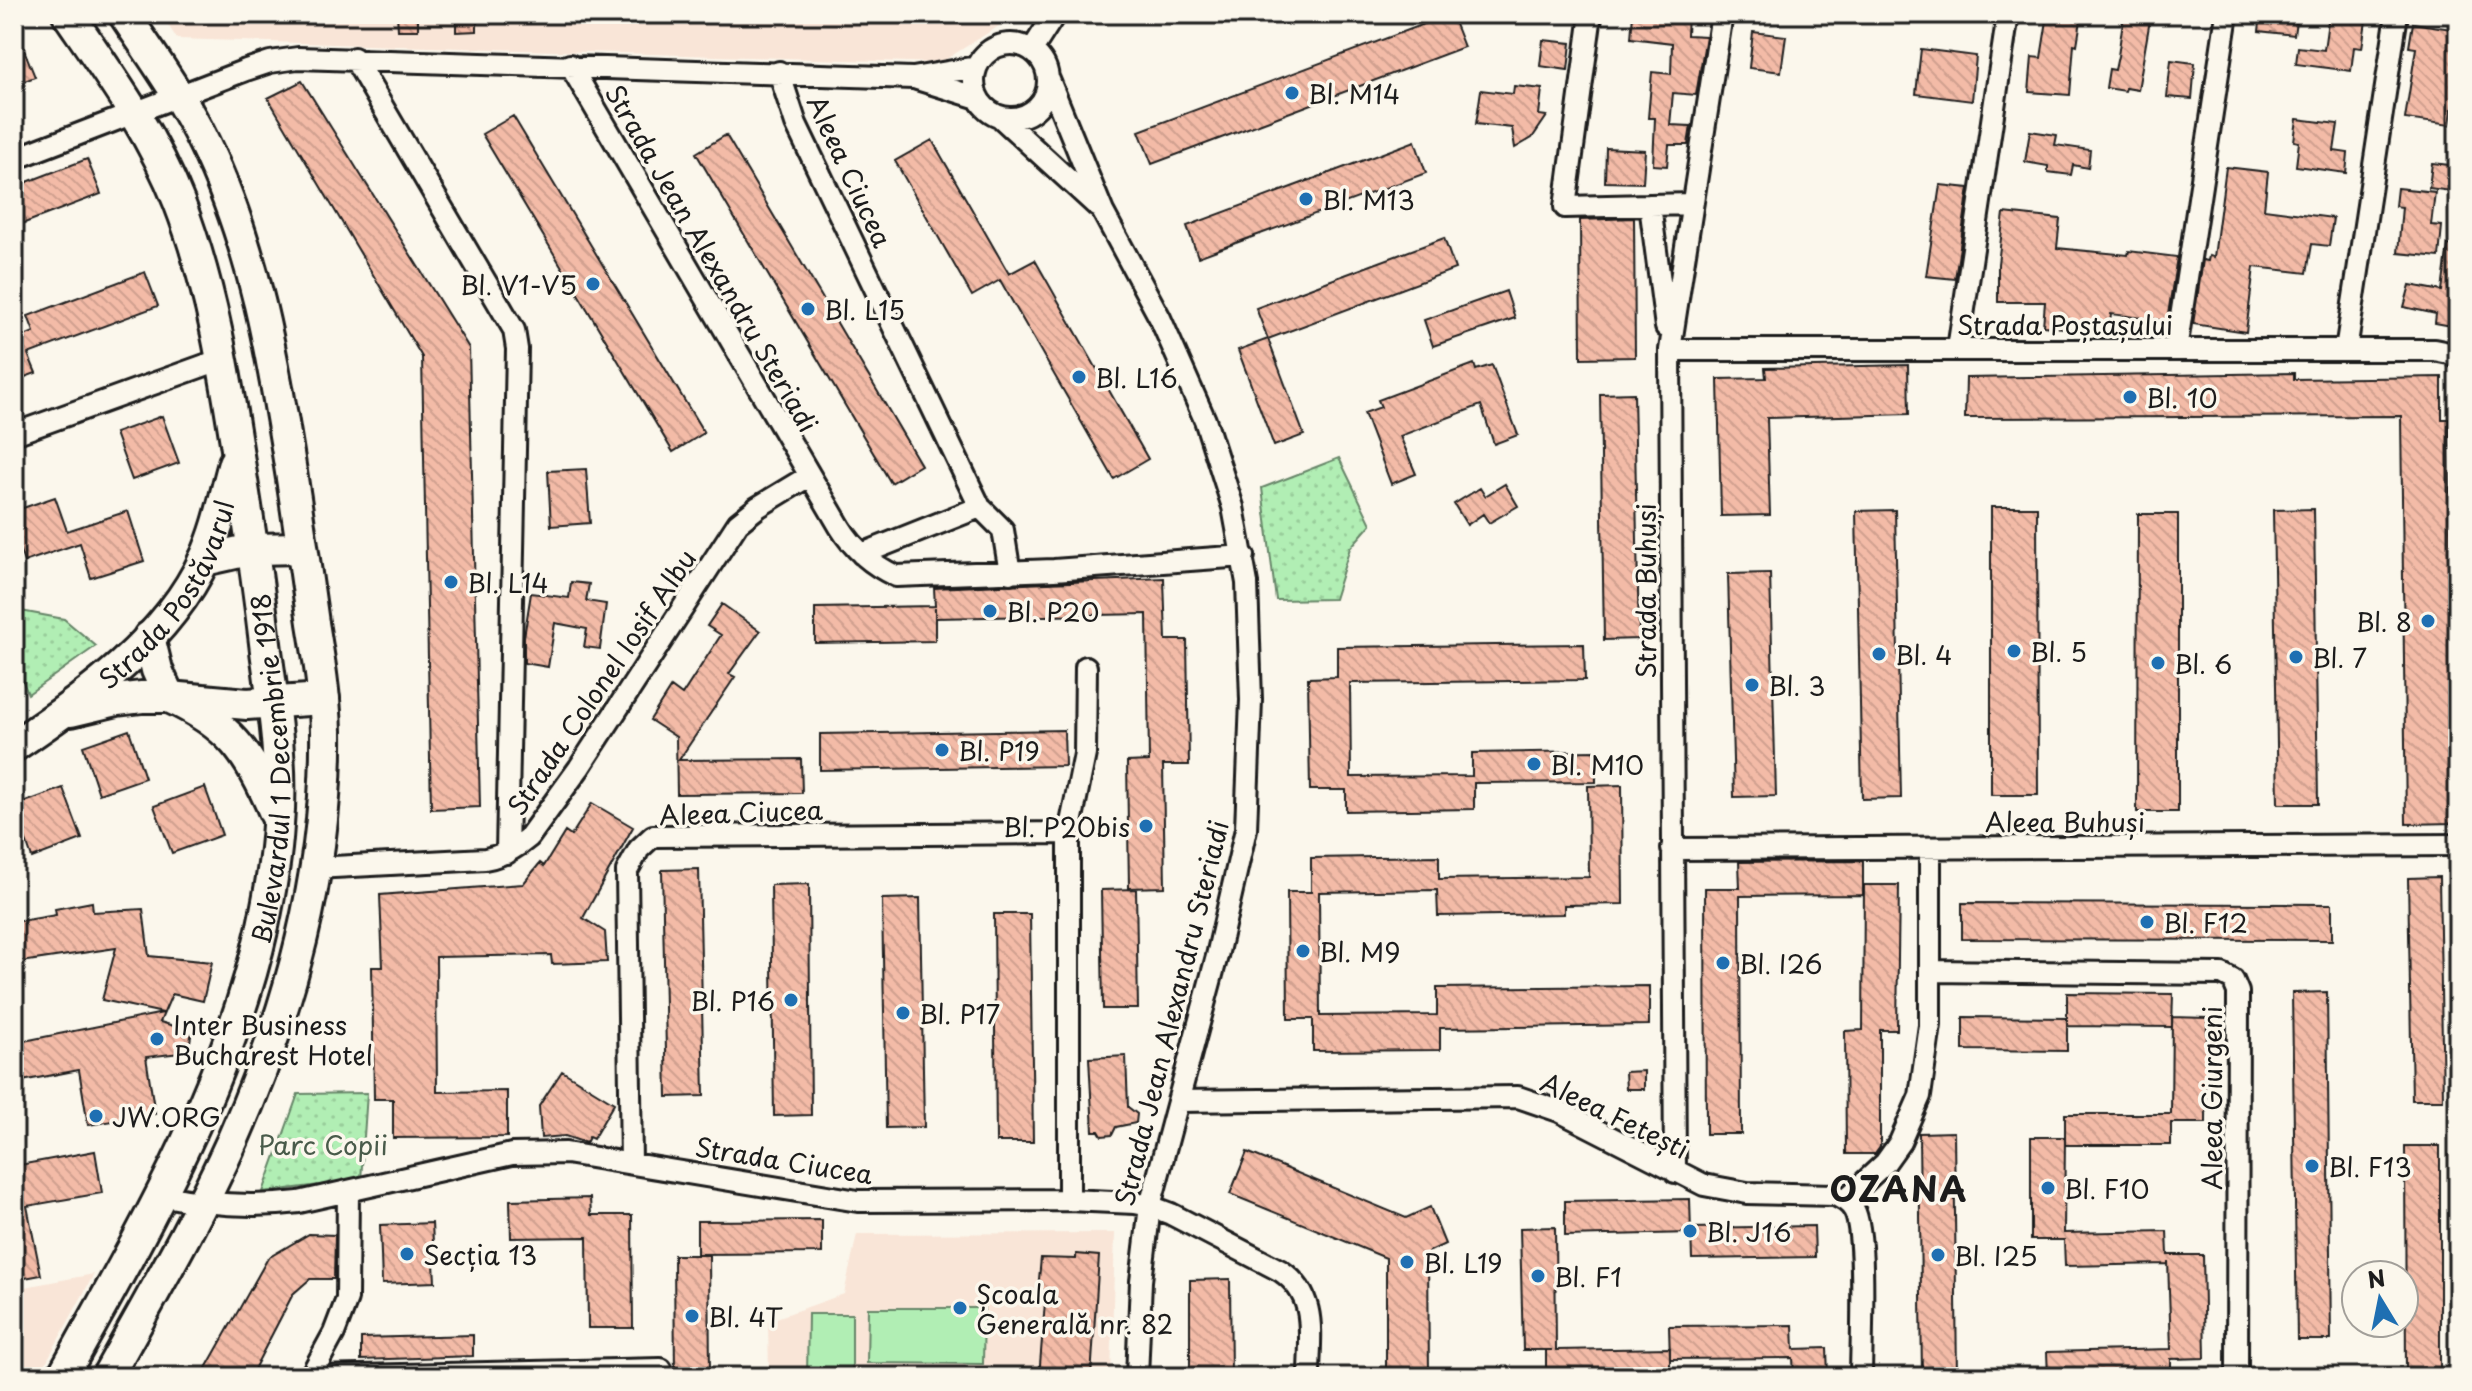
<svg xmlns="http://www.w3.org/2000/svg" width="2472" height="1391" viewBox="0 0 2472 1391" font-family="'Playpen Sans',sans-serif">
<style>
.built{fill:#f9e5d7}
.grass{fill:#b1eeb4;stroke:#668568;stroke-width:2}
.park{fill:url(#park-dots);stroke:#668568;stroke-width:2}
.building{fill:url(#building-back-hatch);stroke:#1c1c1c;stroke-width:2}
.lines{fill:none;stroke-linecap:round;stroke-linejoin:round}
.street-casing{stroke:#1c1c1c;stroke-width:26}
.secondary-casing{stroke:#1c1c1c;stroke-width:36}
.street{stroke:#fbf7ec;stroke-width:20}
.secondary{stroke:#fbf7ec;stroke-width:30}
.poi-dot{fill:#1f6fb2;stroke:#fbf7ec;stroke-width:3}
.labels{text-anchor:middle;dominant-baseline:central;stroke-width:7;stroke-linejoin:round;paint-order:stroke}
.poi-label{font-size:26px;fill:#1c1c1c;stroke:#fbf7ec;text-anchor:start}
.street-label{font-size:26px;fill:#1c1c1c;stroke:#fbf7ec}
.park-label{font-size:26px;fill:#495b4a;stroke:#fbf7ec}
.district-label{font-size:34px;font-weight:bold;letter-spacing:2px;fill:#1c1c1c;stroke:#fbf7ec}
</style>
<defs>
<pattern id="park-dots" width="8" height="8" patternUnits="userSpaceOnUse" patternTransform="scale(2)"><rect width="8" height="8" fill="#b1eeb4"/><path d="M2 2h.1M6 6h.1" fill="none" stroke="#98cc9a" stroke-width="1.8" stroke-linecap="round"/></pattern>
<pattern id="building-back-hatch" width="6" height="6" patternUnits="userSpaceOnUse" patternTransform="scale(2)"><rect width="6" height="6" fill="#f3bba7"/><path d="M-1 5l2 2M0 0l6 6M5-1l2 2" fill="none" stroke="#d0a08f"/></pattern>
</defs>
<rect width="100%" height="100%" fill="#fbf7ec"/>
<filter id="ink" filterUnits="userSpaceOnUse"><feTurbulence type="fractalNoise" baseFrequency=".0125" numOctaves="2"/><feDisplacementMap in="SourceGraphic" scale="16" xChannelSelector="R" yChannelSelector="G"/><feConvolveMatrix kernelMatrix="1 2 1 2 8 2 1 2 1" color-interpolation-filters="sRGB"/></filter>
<g filter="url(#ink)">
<path class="built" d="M161 14H1018L940 63 177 39Z
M1115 1233 1111 1377H769L768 1321 844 1294 857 1234Z
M94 1274 43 1368 14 1374V1289Z"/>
<path class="grass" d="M868 1308H984L983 1364 867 1363Z
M808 1314H852V1377H807Z"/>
<path class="park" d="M1339 458 1371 524 1350 548 1334 599 1276 600 1262 488Z
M21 611 64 619 96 646 28 694C18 670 2 634 21 611Z
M367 1093 361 1180 263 1192 298 1094Z"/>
<path class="building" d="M397 14H418V30H398Z
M456 14H477V31L456 32Z
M1451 14 1464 47 1152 164 1139 131Z
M1633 14H1688L1687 35 1706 36 1696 95 1673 93 1670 125 1691 126 1688 145H1669L1667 166 1653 165 1655 118H1648L1652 72 1671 74 1672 43 1631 38Z
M2048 14H2082L2077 45 2074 44 2070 95 2029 92 2032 57 2041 58Z
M2124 14H2151L2138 90 2126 88 2125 91 2106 88 2109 69 2115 70 2118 56Z
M2261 14H2297L2294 35 2259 31Z
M2329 14H2367L2362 48 2354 47 2351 71 2296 64 2298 47 2324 50Z
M2413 23 2458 30V85H2455L2450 125 2405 119 2416 48 2409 47Z
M14 25 35 77 14 85Z
M1753 32 1786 36 1781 72 1749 68Z
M1543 40 1571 43 1568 70 1540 66Z
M1921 49 1976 56 1972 101 1916 94Z
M2171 60 2195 63 2192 99 2167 97Z
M302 81 469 348 480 807 431 809 422 357 268 98Z
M1514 86 1542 89 1539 115 1547 116 1532 138 1515 148 1512 128 1476 124 1481 90 1513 94Z
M513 116 704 433 673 452 482 134Z
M2297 119 2338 124 2334 151 2348 153 2346 173 2296 166 2299 142 2294 141Z
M2030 131 2057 135 2055 145 2090 150 2088 168 2073 165 2071 175 2048 172V166L2025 162Z
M726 135 921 465 891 483 696 153Z
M932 140 1009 274 1035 260 1148 459 1114 479 1000 280 972 296 895 161Z
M1415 141 1426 173 1198 257 1187 226Z
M1606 148 1645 150 1643 183 1605 182Z
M87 159 101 194 14 227V187Z
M2432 163 2458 166V192L2429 188Z
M2226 167 2268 172 2264 209 2333 218 2329 246 2312 244 2307 273 2254 267 2246 332 2193 324 2203 260 2208 261 2209 256 2214 257Z
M1940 185 1969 188 1955 279 1926 276Z
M2397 188 2435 192 2431 225 2442 226 2439 257 2398 253 2402 207 2395 206Z
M2004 213 2060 219 2057 248 2128 255 2129 251 2177 257 2167 321 2111 314 2109 332 2043 326 2045 302H1998V264Z
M1634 218 1635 357 1581 358 1580 220Z
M1444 238 1455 269 1268 339 1256 308Z
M2448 245 2458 246V294L2452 326 2435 323 2436 314 2404 307 2410 285 2442 291Z
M145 272 158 306 28 354 36 373 14 381V320L22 337 34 332 28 316Z
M1506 291 1515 318 1433 346 1424 320Z
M1268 339 1304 435 1274 446 1238 350Z
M1474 364 1476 370 1492 365 1518 435 1494 444 1481 405 1400 436 1416 474 1391 484 1364 413 1381 407 1378 400Z
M1908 365 1909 414 1767 418 1770 515 1721 516 1718 379 1766 378 1765 368Z
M2294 373V379L2442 377V419H2449L2454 823 2406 824 2401 416 1965 418 1966 378Z
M1634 393 1639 639 1604 640 1600 394Z
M162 416 179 463 132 480 115 433Z
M586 469 590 523 551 526 548 471Z
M1505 484 1518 506 1489 523 1483 514 1467 525 1454 504 1480 488 1485 496Z
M55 497 67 531 128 511 144 561 91 578 80 543 24 562 14 533V511Z
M1991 507H2037L2038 795H1991Z
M2314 509 2318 804H2278L2273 510Z
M1895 510 1901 798 1862 799 1856 511Z
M2138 514H2178V812H2137Z
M1770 573 1776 796 1734 797 1728 574Z
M1164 578 1166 640H1187L1189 765H1163L1165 887 1129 888 1127 762 1149 761 1147 614 935 618V608V641L815 643V608L935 606 934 588Z
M571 582 589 584 586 601 606 604 600 649 584 647 587 629 555 623 548 667 524 663V637L531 593 569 598Z
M722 604 760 631 729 674 735 677 679 760 801 759 802 793 677 794 676 737 650 720 671 687 682 695 721 635 707 626Z
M1584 644 1585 680 1350 683 1351 777 1472 776V753L1596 751V782L1474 783V809L1346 811V790H1310L1308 678 1337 677V647Z
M129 730 145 778 99 794 83 746Z
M1064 730 1065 766 820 770V734Z
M1622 785 1623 904 1564 905V914L1438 916 1437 890 1319 892 1320 1016 1437 1015V988L1649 986V1025L1440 1028V1050L1313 1051V1019H1288L1287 892H1311V858L1439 856V879L1589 877 1588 786Z
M205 787 222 835 172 853 154 806Z
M63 788 82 839 32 858 14 806Z
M592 803 633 827 583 918 605 932 607 962 552 964 551 955 436 957 437 1092 507 1091V1137L393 1138V1099H374L372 967H383L380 895 523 884 540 863 544 866 565 832 571 836Z
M1863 861V895L1740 896 1741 1134H1706L1705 888H1740L1739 862Z
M699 869 704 1096 667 1097 662 870Z
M2439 877 2443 1100H2412L2408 878Z
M809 884 811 1115 774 1116 771 885Z
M1864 885H1899L1897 1030H1880V1147L1875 1154H1846L1845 1031 1863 1030Z
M1136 889 1138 1009H1103L1101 890Z
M920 898 924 1127 886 1128 882 899Z
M92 902 93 912 143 909 149 956 212 962 203 1001 172 994 160 1022 192 1031 188 1052 146 1057 155 1114 88 1125 79 1070 17 1082 14 1043 163 1013 102 1000 116 948 14 963V922L56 915 55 909Z
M1962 903 2332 904V940L1962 939Z
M994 914H1030L1033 1142H996Z
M2327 992 2331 1340H2297L2292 993Z
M2067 993 2173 994 2172 1027 2067 1026Z
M1963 1017 2067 1018V1051L1963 1050Z
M2172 1017 2207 1018 2206 1123H2171V1145H2065V1114H2171Z
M1126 1056 1128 1107 1137 1114 1136 1123 1116 1127 1112 1135 1102 1136 1099 1131H1093L1089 1058Z
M562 1071 614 1103 593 1139 589 1137 586 1143 565 1136 541 1138 539 1106Z
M1644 1071V1089H1626L1625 1072Z
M1954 1132 1957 1377H1922L1919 1133Z
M2031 1137H2065L2064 1233 2167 1231 2168 1255H2203L2205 1358 2171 1359V1377H2048L2047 1352 2171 1349 2168 1261V1264L2065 1266 2064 1240H2031Z
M2405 1146H2440V1377H2406Z
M95 1151 102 1193 27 1206 41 1275 14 1280V1166Z
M1247 1152 1406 1218 1430 1207 1445 1244 1428 1252 1429 1377H1386V1258L1230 1194Z
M590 1198 591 1215H632L633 1328H588L587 1237 511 1238 510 1200Z
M1690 1199 1691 1233 1565 1236V1201Z
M822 1220V1253L697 1254V1221Z
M432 1223 435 1282 382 1284 380 1225Z
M1814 1226 1815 1257 1692 1259 1691 1228Z
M1555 1227 1556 1350 1670 1348V1377H1546V1350H1552H1523L1520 1228Z
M309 1234 335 1235 334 1279H310L293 1294 250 1377H201L268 1258Z
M1076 1254 1099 1256 1091 1377H1039L1046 1290H1038L1041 1258 1076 1259Z
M674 1255H709L710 1377H675Z
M1230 1279 1231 1377H1190V1280Z
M1793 1325 1794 1349 1827 1348 1828 1377H1794L1793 1358 1670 1359 1669 1326Z
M473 1335V1356L361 1360V1338Z"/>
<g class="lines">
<defs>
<path id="street" d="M1591 14 1565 207 1692 204
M974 81a37 37 0 1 1 74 0a37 37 0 1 1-74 0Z
M1032 50 1055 14
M354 58 514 330 517 349 507 853
M570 65 840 527C854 550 872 565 896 576L1054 570 1244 556
M779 72 796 124 980 507 1003 530 1010 573
M917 79 978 98
M1049 80 1103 212 1160 318 1205 420 1233 507 1247 583 1251 700 1246 829 1217 956 1150 1206 1141 1281 1137 1377
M999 116 1097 206
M14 159 246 70 270 62 298 58 913 78 976 67
M1650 205 1666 327
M1958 349 2008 14
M1670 350H2434L2449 353 2458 358
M2176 350 2227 14
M2346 350 2397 14
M14 434 222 359
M862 554 980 507
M1672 849 2458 845
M315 868 485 859C503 856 516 848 529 837L579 768 738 523 758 507 809 476
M1930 971 2222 974 2233 980 2238 992 2237 1377
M1178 1101 1518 1097 1559 1111 1704 1185 1747 1193 1835 1195C1843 1199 1849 1202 1854 1210 1867 1233 1861 1344 1861 1377
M631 1163 627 871 639 849 653 836 1069 833
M1675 1172 1670 350 1722 14
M160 1195C207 1205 251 1208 299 1202L512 1154 566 1153 858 1201 1069 1200 1135 1203 1150 1206 1171 1214 1281 1271C1319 1297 1309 1336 1309 1377
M1069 1200V833L1085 754 1086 667
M1845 1200 1885 1163 1900 1142 1920 1096 1930 1025V848
M310 1377 334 1333 347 1299 348 1191
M316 1377 661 1369"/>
<g id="secondary">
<path d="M204 560 253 549 302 548"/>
<path d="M149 637 157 670 169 697C230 725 249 752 275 813"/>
<path d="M71 711 117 700 142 697H169L247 704 324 699"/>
<path id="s1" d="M14 746C86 698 168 639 205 558 219 528 225 495 234 463"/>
<path id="s2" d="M62 1377C142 1233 227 1088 263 926 270 893 276 859 278 825 283 767 274 708 266 651 260 600 253 550 245 500 229 399 216 297 179 202 152 133 109 74 68 14"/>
<path d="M107 1377C150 1299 196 1221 233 1139 289 1013 328 870 326 731 325 695 319 659 313 623 306 573 299 523 291 472 273 359 255 247 204 143 182 97 152 56 124 14"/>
</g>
</defs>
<use href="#street" class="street-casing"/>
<use href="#secondary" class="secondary-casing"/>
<use href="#street" class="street"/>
<use href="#secondary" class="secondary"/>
</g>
</g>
<g class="poi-dot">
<circle cx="1292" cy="93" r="8"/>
<circle cx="1306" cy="199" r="8"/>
<circle cx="593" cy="284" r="8"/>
<circle cx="808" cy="309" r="8"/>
<circle cx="1079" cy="377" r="8"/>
<circle cx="2130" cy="397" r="8"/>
<circle cx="451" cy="582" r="8"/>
<circle cx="990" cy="611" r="8"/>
<circle cx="2428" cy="621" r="8"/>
<circle cx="2014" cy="651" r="8"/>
<circle cx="1879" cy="654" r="8"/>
<circle cx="2296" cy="657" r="8"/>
<circle cx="2158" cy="663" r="8"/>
<circle cx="1752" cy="685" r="8"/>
<circle cx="942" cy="750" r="8"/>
<circle cx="1534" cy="764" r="8"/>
<circle cx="1146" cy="826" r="8"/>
<circle cx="2147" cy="922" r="8"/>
<circle cx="1303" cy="951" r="8"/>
<circle cx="1723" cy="963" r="8"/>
<circle cx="791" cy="1000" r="8"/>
<circle cx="903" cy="1013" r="8"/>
<circle cx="157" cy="1039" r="8"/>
<circle cx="96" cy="1116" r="8"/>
<circle cx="2312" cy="1166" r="8"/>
<circle cx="2048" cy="1188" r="8"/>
<circle cx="1690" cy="1231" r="8"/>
<circle cx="407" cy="1254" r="8"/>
<circle cx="1938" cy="1255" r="8"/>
<circle cx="1407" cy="1262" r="8"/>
<circle cx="1538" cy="1276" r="8"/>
<circle cx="960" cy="1308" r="8"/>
<circle cx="692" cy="1316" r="8"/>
</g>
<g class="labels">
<g class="poi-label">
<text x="1308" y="93">Bl. M14</text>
<text x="1322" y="199">Bl. M13</text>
<text x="577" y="284" text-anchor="end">Bl. V1-V5</text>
<text x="824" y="309">Bl. L15</text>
<text x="1095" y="377">Bl. L16</text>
<text x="2146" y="397">Bl. 10</text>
<text x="467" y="582">Bl. L14</text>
<text x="1006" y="611">Bl. P20</text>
<text x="2412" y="621" text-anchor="end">Bl. 8</text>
<text x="2030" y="651">Bl. 5</text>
<text x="1895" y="654">Bl. 4</text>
<text x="2312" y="657">Bl. 7</text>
<text x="2174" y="663">Bl. 6</text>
<text x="1768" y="685">Bl. 3</text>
<text x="958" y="750">Bl. P19</text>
<text x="1550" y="764">Bl. M10</text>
<text x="1130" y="826" text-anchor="end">Bl. P20bis</text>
<text x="2163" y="922">Bl. F12</text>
<text x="1319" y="951">Bl. M9</text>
<text x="1739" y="963">Bl. I26</text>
<text x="775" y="1000" text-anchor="end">Bl. P16</text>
<text x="919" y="1013">Bl. P17</text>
<text x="173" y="1024">Inter Business<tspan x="173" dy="30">Bucharest Hotel</tspan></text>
<text x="112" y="1116">JW.ORG</text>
<text x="2328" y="1166">Bl. F13</text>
<text x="2064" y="1188">Bl. F10</text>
<text x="1706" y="1231">Bl. J16</text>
<text x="423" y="1254">Secția 13</text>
<text x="1954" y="1255">Bl. I25</text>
<text x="1423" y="1262">Bl. L19</text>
<text x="1554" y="1276">Bl. F1</text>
<text x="976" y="1293">Școala<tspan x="976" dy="30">Generală nr. 82</tspan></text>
<text x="708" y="1316">Bl. 4T</text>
</g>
<g class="street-label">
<text transform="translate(850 171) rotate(65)">Aleea Ciucea</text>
<text transform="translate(712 258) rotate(60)">Strada Jean Alexandru Steriadi</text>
<text x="2065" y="324">Strada Poștașului</text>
<text stroke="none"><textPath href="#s1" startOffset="220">Strada Postăvarul</textPath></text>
<text transform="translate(1645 591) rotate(-90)">Strada Buhuși</text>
<text transform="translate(601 682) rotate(-56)">Strada Colonel Iosif Albu</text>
<text stroke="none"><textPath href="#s2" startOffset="654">Bulevardul 1 Decembrie 1918</textPath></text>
<text transform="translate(741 812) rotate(-2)">Aleea Ciucea</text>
<text x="2065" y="821">Aleea Buhuși</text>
<text transform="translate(1171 1013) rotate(-76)">Strada Jean Alexandru Steriadi</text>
<text transform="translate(2211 1098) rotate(-90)">Aleea Giurgeni</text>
<text transform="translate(1615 1115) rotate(26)">Aleea Fetești</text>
<text transform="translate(784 1160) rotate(9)">Strada Ciucea</text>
</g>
<g class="park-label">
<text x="323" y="1144">Parc Copii</text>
</g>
<g class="district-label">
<text x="1899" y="1188">OZANA</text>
</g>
</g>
<rect width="2472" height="1391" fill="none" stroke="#fbf7ec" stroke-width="48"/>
<rect x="24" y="24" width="2424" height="1343" fill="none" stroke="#1c1c1c" stroke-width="3" filter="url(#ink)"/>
<g transform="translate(2380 1299) rotate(350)"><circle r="38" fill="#fbf7ec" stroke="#a29f99" stroke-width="2"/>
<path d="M0-6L14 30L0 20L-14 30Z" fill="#1f6fb2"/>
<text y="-12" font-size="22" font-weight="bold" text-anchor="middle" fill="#1c1c1c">N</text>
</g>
</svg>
